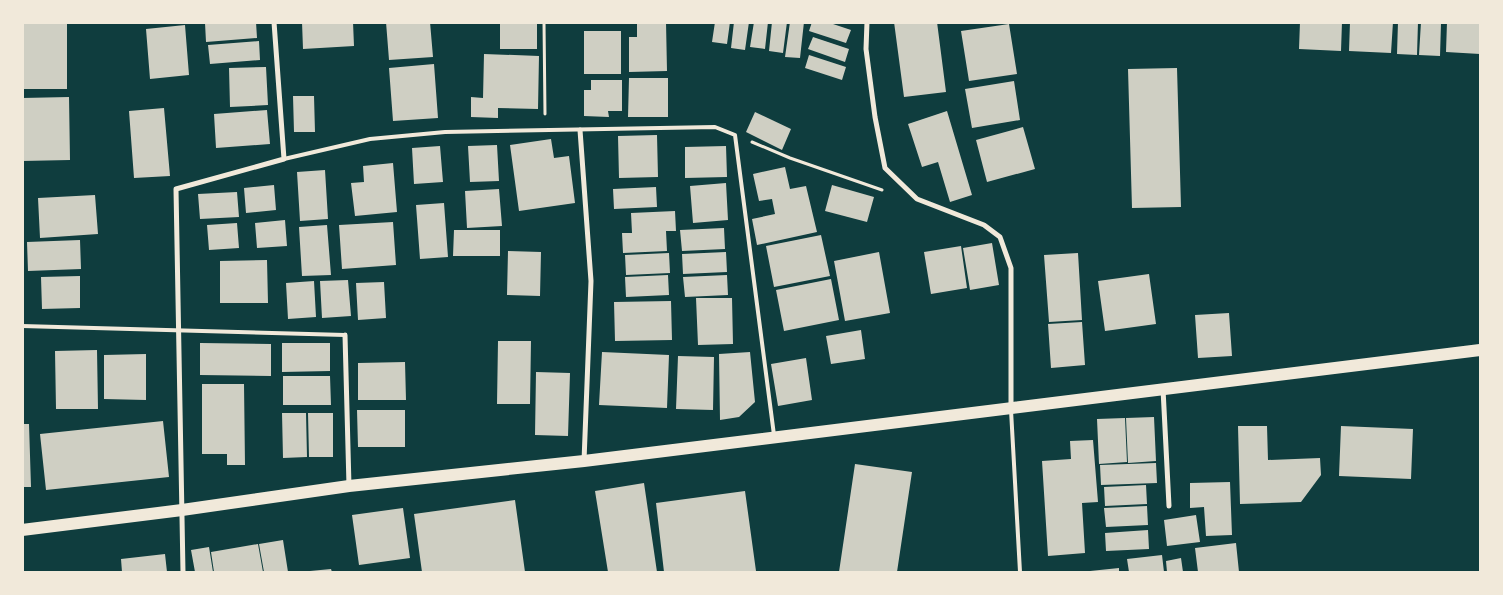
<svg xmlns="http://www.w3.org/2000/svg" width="1503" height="595" viewBox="0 0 1503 595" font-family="'PT Sans',sans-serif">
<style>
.building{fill:#cfcfc3}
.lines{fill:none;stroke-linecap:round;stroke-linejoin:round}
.path{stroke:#f1e9da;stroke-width:3}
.service{stroke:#f1e9da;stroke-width:4}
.minor{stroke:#f1e9da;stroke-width:5}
.primary{stroke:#f1e9da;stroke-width:12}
</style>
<rect width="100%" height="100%" fill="#0f3d3e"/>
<path class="building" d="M22 22H67V89H22Z
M212 22H256L257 38 206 42 205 23Z
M302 22H353L354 46 303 49Z
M386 22H430L433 57 389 60Z
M500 22H537V49H500Z
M637 22H666L667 71 629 72V37H637Z
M715 22H730L727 44 712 42Z
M734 22H749L745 50 731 48Z
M754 22H768L765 49 750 47Z
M772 22H787L783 53 769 51Z
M790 22H804L800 58 785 57Z
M812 22H827L851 30 846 43 809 31Z
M894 22H937L946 92 904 97Z
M1300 22H1342L1341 51 1299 49Z
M1350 22H1393L1391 53 1349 51Z
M1398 22H1418L1417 55 1397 54Z
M1421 22 1441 23 1440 56 1419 55Z
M1447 22H1480V54L1446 52Z
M1009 24 1017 74 969 81 961 31Z
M185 25 189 75 150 79 146 29Z
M584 31H621V74H584Z
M813 37 849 49 845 62 808 49Z
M259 41 260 60 210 64 208 45Z
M484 54 539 56 538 109 498 108V118L471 117V97L483 98Z
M809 55 846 67 842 80 805 68Z
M434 64 438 118 393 121 389 68Z
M266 67 268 105 230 107 229 68Z
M1177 68 1181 207 1132 208 1128 69Z
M629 78H668V117H628Z
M591 80H622V111H608L609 117 584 116V90H591Z
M1014 81 1020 120 972 128 965 89Z
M293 96H314L315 132H294Z
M69 97 70 160 22 161V98Z
M164 108 170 176 134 178 129 111Z
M267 110 270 144 216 148 214 114Z
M947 111 972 195 950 202 938 162 922 167 908 124Z
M755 112 791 129 782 150 746 132Z
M1023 127 1035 169 987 182 976 140Z
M657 135 658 177 619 178 618 136Z
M551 139 554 158 569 156 575 203 519 211 510 145Z
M497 145 499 181 470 182 468 146Z
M440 146 443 182 414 184 412 148Z
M726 146 727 177 685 178V147Z
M393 163 397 212 355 216 351 183 364 182 363 166Z
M785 167 790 189 806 186 817 232 757 245 752 219 775 214 772 199 759 201 753 174Z
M325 170 328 219 300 221 297 172Z
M726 183 728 220 693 223 690 186Z
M274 185 276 210 246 213 244 188Z
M832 185 874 197 867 222 825 211Z
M656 187 657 207 614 209 613 189Z
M499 189 502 226 467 228 465 191Z
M237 192 239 217 200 219 198 194Z
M95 195 98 234 40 238 38 198Z
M444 203 448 257 420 259 416 205Z
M675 211 676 231H666L667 251 623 253 622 233H632L631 213Z
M285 220 287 246 257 248 255 223Z
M393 222 396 265 342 269 339 225Z
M237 223 239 248 209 250 207 225Z
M327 225 331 275 302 276 299 227Z
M724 228 725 249 682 251 680 230Z
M454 230H500V256H453Z
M821 235 830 276 774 287 766 246Z
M80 240 81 269 28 271 27 242Z
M992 243 999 285 970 290 963 248Z
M961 246 967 288 931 294 924 252Z
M508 251 541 252 540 296 507 295Z
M726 252 727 272 683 274 682 254Z
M879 252 890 313 845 321 834 261Z
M669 253 670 273 626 275 625 255Z
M1078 253 1082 320 1049 322 1044 255Z
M267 260 268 303H220V261Z
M1149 274 1156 324 1105 331 1098 281Z
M668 275 669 295 626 297 625 277Z
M727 275 728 295 685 297 683 277Z
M80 276V308L42 309 41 277Z
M831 279 839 320 784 331 776 290Z
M348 280 351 316 322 318 320 281Z
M314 281 316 317 288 319 286 283Z
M384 282 386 318 358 320 356 283Z
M696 298H732L733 344 698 345Z
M671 301 672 340 615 341 614 302Z
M1229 313 1232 356 1198 358 1195 315Z
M1082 322 1085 365 1051 368 1048 324Z
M861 330 865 359 831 364 826 336Z
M498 341H531L530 404H497Z
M200 343 271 344V376L200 375Z
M282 343H330V371L282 372Z
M97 350 98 409H56L55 351Z
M602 352 669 355 667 408 599 405Z
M750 352 755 402 739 417 720 420 719 354Z
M146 354V400L104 399V355Z
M678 356 714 357 713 410 676 409Z
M806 358 812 400 778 406 771 364Z
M405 362 406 400H358V363Z
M536 372 570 373 568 436 535 435Z
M283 376H330L331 405H283Z
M202 384H244L245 465H227V454H202Z
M357 410H405V447H358Z
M282 413H306L307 457 283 458Z
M308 413H333V457H309Z
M1154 417 1156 461 1128 463 1126 418Z
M1125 418 1127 462 1099 464 1097 419Z
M163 421 169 477 46 490 40 434Z
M22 424H29L31 487H22Z
M1238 426H1267L1268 460 1320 458 1321 475 1301 502 1240 504Z
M1341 426 1413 429 1411 479 1339 476Z
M1093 440 1098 502 1082 503 1085 553 1048 556 1042 461 1071 459 1070 441Z
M1156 463 1157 483 1101 485 1100 465Z
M855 464 912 472 897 572H839Z
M1230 482 1232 535 1206 536 1204 507 1190 508V483Z
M644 483 657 572H608L595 491Z
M1146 485 1147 504 1105 506 1104 487Z
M745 491 756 571 741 572H664L656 503Z
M515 500 525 572H422L414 514Z
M1147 506 1148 525 1106 527 1104 508Z
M403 508 410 558 359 565 352 515Z
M1196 515 1200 542 1167 546 1164 520Z
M1148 530 1149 549 1106 551 1105 533Z
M283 540 288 572H264L259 544Z
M1236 543 1239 572H1198L1195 548Z
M258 544 263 572H214L211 552Z
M209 547 213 572H195L191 550Z
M165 554 167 572H122L121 559Z
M1162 555 1164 572H1129L1127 559Z
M1181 558 1183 572H1167L1166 561Z
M1119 568V572H1090V571Z
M331 569 332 572H310V571Z"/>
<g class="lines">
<path class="path" d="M544 22 545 114
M752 142 790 158 882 190"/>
<path class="service" d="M284 159 370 139 445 132 715 127 735 135 774 435
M22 326 345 335
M1011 410 1020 572"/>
<path class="minor" d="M867 22 866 49 875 117 885 168 917 199 984 225 1000 237 1011 268V406
M580 130 591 281 584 461
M345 335 349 486
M1163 389 1169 506
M183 572 176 189 284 159 274 22"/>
<path class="primary" d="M22 530 182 510 349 486 584 461 1480 350"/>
</g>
<rect width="1503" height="595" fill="none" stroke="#f1e9da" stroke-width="48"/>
</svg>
